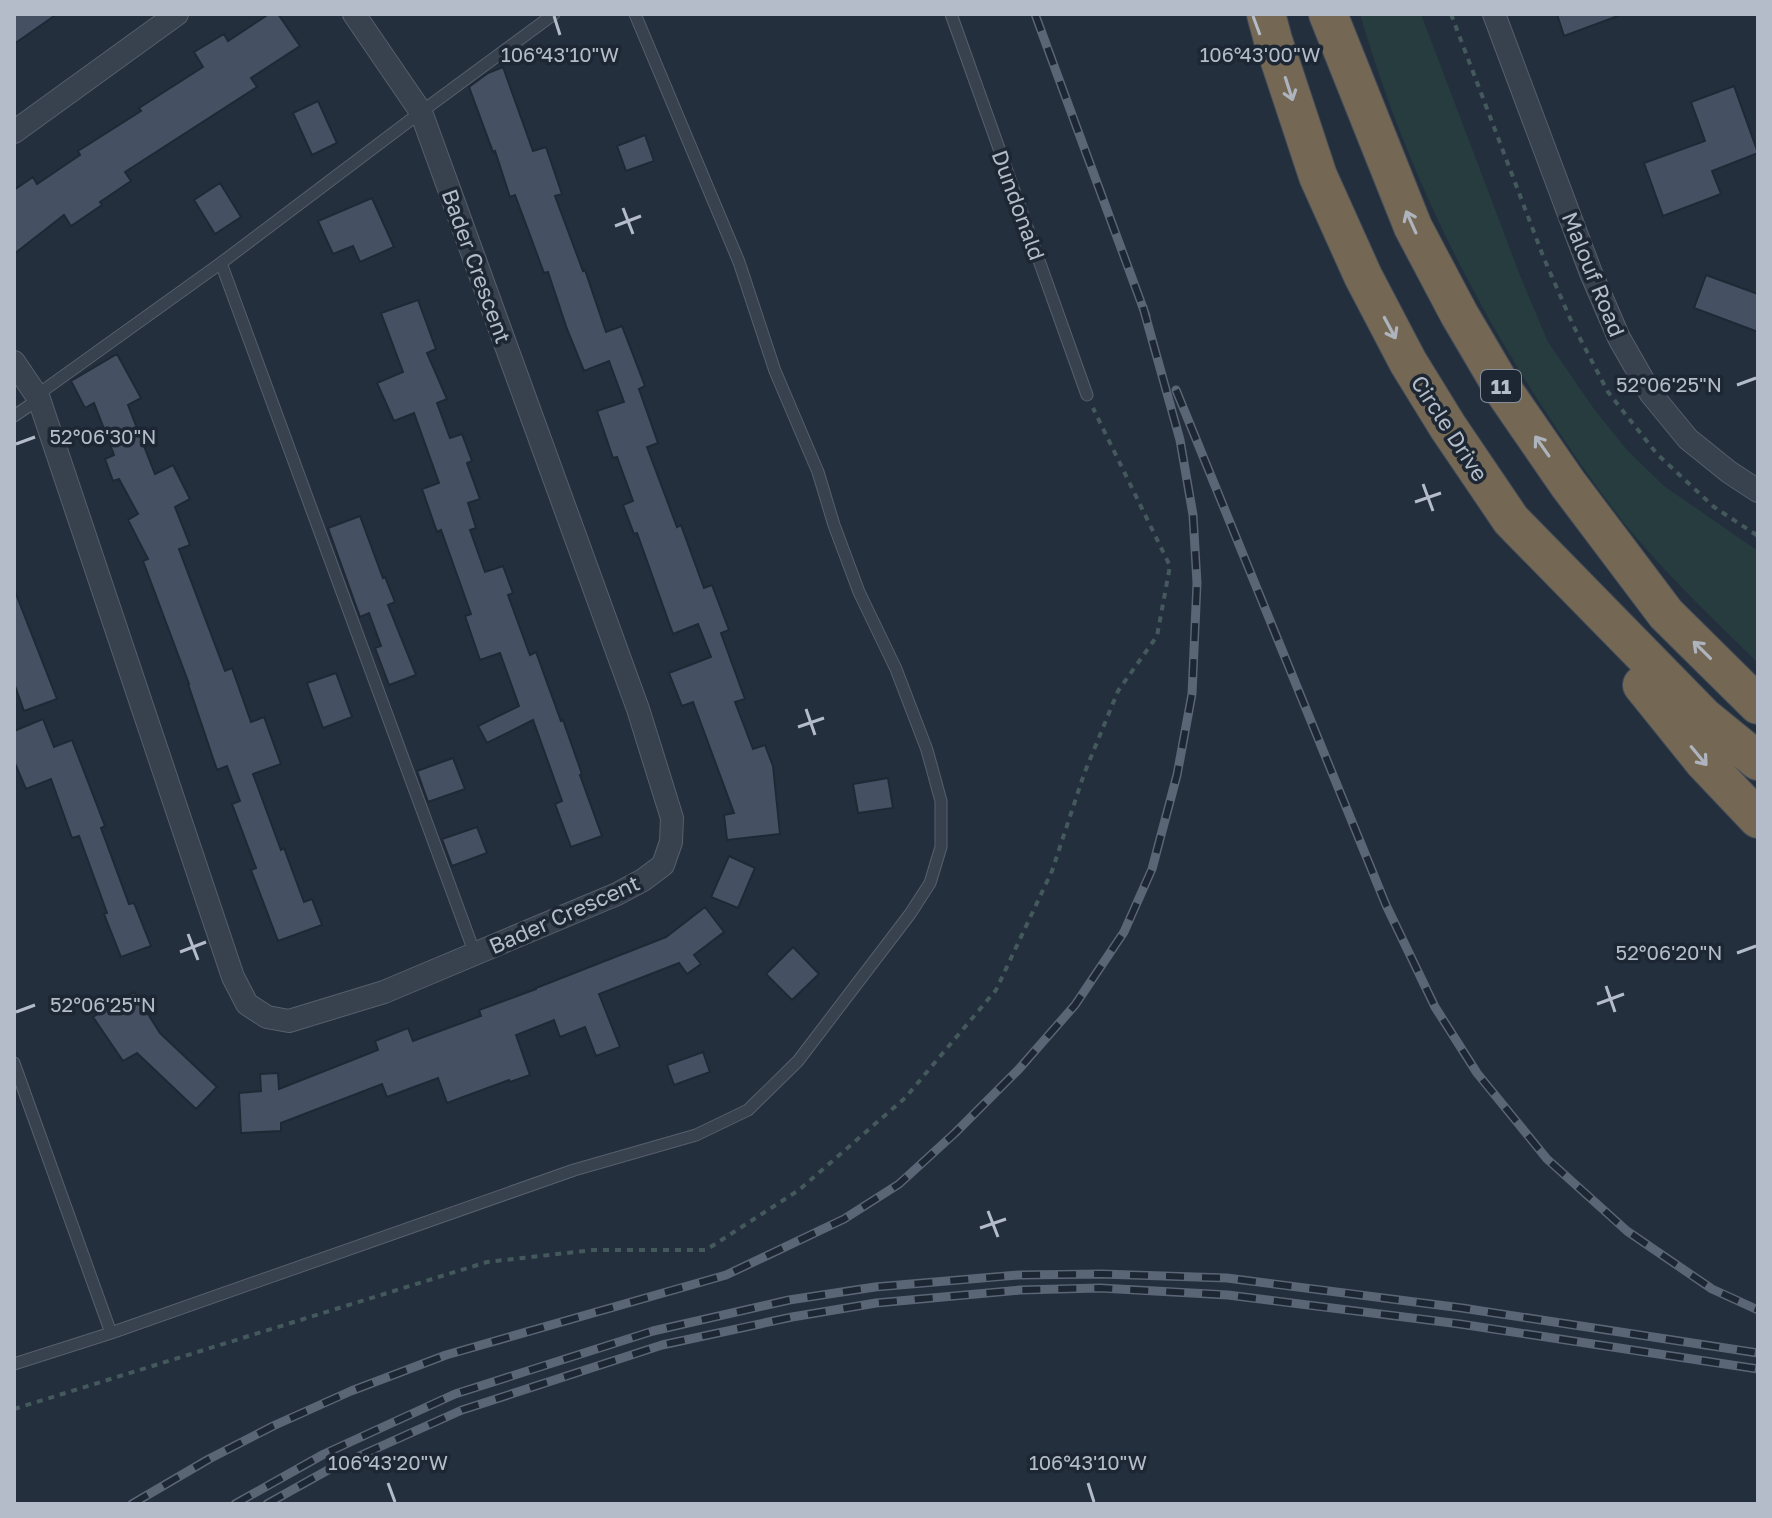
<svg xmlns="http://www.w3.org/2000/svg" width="1772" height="1518" viewBox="0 0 1772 1518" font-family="'Golos Text',sans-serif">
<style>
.green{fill:#263c3f}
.building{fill:#455162;stroke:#1f2835;stroke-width:2}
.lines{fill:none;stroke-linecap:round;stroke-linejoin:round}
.lane-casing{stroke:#565f6c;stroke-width:13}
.street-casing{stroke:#565f6c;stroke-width:24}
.highway-casing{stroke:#434c59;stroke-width:40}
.path{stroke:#44595c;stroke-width:4;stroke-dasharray:6 6;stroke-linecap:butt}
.lane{stroke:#38414e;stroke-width:11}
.street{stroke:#38414e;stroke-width:22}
.highway{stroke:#746855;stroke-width:38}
.rail-casing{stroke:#5a6575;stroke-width:9}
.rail{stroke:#1d2633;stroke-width:6;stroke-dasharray:18;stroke-linecap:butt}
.oneway{stroke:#aeb4bd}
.ticks{fill:none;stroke:#b4bcc9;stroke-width:3}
.labels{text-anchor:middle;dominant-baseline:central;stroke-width:7;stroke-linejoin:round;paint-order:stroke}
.shield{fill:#1d2633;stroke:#878f9c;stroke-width:2}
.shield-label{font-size:20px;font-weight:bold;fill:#b4bcc9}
.street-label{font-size:22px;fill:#b4bcc9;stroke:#1d2633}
.ticks-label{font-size:20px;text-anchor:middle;fill:#b4bcc9;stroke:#1d2633;stroke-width:7;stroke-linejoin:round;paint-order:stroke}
</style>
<rect width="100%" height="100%" fill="#242f3e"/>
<path class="green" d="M1360 14H1421L1521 278 1548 342 1594 409 1627 450 1664 486 1758 551V663C1712 618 1665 573 1624 523 1597 488 1571 451 1547 414 1465 289 1402 158 1360 14Z"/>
<path class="building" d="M14 14H57L14 44Z
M269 14H278L300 46 251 78 257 87 125 172 131 181 100 202 102 205 71 226 64 215 14 254V190L33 177 37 184 80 155 78 151 141 111 139 108 203 67 194 52 224 34 228 41Z
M1557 14H1617L1618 16 1564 36Z
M503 67 533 151 546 147 562 194 555 196 583 271 585 270 606 332 622 326 645 386 639 389 658 443 647 447 677 527 681 525 704 588 712 585 729 630 721 633 745 699 735 702 753 749 765 745 773 766 780 834 727 840 724 815 734 813 693 702 682 706 669 673 711 657 698 624 673 634 637 533 634 534 623 505 633 501 617 457 613 458 597 411 624 402 609 361 584 371 567 329 548 272 544 273 515 195 510 197 495 151 493 152 469 87 488 73Z
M1734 86 1758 153 1712 171 1721 194 1663 216 1644 163 1705 141 1691 102Z
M318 101 337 143 312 155 293 113Z
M645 135 654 161 626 171 617 146Z
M220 183 241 217 215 234 194 200Z
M372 198 394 247 360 262 353 246 333 254 318 221Z
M1706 275 1758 294V332L1694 308Z
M418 300 436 349 427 353 447 399 437 403 450 438 462 434 472 461 467 463 480 499 468 503 476 528 470 530 485 572 503 566 513 593 508 595 530 655 536 652 561 721 563 720 582 774 580 775 602 836 571 847 555 804 562 801 533 720 487 743 478 726 519 706 500 653 480 660 465 616 471 614 441 530 437 532 422 489 439 483 414 413 394 421 377 383 403 372 381 313Z
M117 354 141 398 128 405 155 474 173 465 190 499 175 507 190 545 179 549 225 671 232 668 251 722 264 717 281 764 253 774 281 850 284 848 304 902 312 899 322 925 278 941 251 870 256 868 232 804 240 801 227 766 217 770 188 684H189L143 561 148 559 128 520 138 514 119 479 113 481 105 459 114 455 94 403 85 408 71 381Z
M360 516 383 578 385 577 395 602 388 605 416 675 389 685 375 648 381 646 369 613 360 617 328 528Z
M16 594 57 699 24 711 14 683V595Z
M336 673 352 717 323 728 307 683Z
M43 719 54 747 72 740 105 826 101 828 129 904 134 903 151 946 121 957 104 914 107 913 79 836 72 838 51 779 26 789 14 761V731Z
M453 758 465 789 428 802 417 771Z
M888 778 893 808 858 813 853 784Z
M477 827 487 853 452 866 442 839Z
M729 856 755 868 738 908 711 897Z
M705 907 724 932 694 955 701 964 687 974 679 963 599 994 620 1047 596 1056 585 1027 560 1037 554 1020 516 1035 530 1075 510 1082 509 1080 447 1103 438 1078 387 1097 382 1084 281 1123V1131L241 1133 239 1093 261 1091 260 1074 278 1073 279 1089 378 1050 375 1041 408 1028 413 1041 481 1016 479 1010 536 989V988L666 937Z
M793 947 819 974 792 1000 766 974Z
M134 992 160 1033 217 1087 196 1109 137 1053 123 1061 93 1017Z
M703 1052 710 1072 674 1085 667 1065Z"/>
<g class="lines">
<defs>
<path id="lane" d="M951 14 1087 395
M221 263 475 954
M37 395 221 263 421 112 554 14
M14 416 39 399
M14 1063 111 1333
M14 1364 111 1333 574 1170 696 1135 748 1110 798 1061 910 914 930 883 941 847V801L927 750 896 669 859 592 834 525 818 472 775 371 739 262 635 14"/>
<path id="street" d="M1494 14 1591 273 1619 338 1651 394 1688 439 1729 472 1758 491
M14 132 177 14
M14 362 39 399 233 977 247 1004 267 1017 289 1021 384 992 617 894 643 880 663 865 671 842 672 818 638 709 421 112 354 14"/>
<path id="highway" d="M1266 14 1273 40 1318 176 1363 276 1408 362 1448 427 1511 520 1704 717 1758 761
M1328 14 1413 227 1459 314 1506 394 1568 484 1666 614 1758 705
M1642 685 1704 762 1758 819"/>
</defs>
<use href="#lane" class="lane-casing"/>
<use href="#street" class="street-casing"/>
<use href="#highway" class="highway-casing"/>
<path class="path" d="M1451 14 1543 256 1573 325 1608 392 1657 454 1714 507 1758 536
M14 1409 487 1262 593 1250H706L799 1190 905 1098 996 990 1052 871 1084 774 1118 691 1157 636 1170 566 1093 408"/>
<use href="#lane" class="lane"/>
<use href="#street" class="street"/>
<use href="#highway" class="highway"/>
<defs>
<path id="rail" d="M1035 14 1146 316
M1176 390 1386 905 1435 1007 1477 1073 1547 1159 1627 1231 1712 1289 1758 1310
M132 1504 209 1459 273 1426 351 1391 446 1355 726 1275 844 1219 899 1184 955 1133 1019 1069 1075 1005 1124 932 1152 869 1177 775 1192 694 1197 583 1193 515 1180 440 1143 307
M235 1504 324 1454 455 1394 653 1331 789 1300 875 1287 1019 1275 1101 1274 1227 1278 1462 1308 1758 1353
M267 1504 328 1470 462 1410 662 1345 792 1317 876 1303 1020 1290 1100 1288 1228 1295 1460 1324 1758 1369"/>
</defs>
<use href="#rail" class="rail-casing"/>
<use href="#rail" class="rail"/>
</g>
<defs><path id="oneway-shaft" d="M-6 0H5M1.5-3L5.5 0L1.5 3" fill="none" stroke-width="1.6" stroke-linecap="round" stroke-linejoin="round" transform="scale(2)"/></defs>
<g class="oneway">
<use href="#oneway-shaft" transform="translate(1289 89) rotate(72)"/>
<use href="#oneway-shaft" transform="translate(1411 222) rotate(-114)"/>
<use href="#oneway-shaft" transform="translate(1390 328) rotate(62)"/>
<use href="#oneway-shaft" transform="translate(1542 446) rotate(-125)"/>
<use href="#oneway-shaft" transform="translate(1702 650) rotate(-135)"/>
<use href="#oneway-shaft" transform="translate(1699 756) rotate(50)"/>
</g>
<path class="ticks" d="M554 16 560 35M1253 16 1260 35M623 208 633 234M615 226 641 216M1737 385 1756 378M16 444 35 437M1423 484 1433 511M1415 502 1441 493M806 709 815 735M798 727 824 718M188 934 198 960M180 952 206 942M1737 953 1756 946M1606 986 1615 1012M1597 1004 1624 994M16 1012 35 1005M988 1211 998 1237M980 1228 1006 1219M388 1483 395 1502M1088 1483 1094 1502"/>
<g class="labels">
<rect class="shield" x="1481" y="370" width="40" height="32" rx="6"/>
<g class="shield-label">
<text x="1501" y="386">11</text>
</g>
<g class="street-label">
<text transform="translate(1019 205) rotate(70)">Dundonald</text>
<text transform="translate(477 266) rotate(70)">Bader Crescent</text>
<text transform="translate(1594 274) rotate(68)">Malouf Road</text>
<text transform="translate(1450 428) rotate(57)">Circle Drive</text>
<text transform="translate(564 914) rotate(-24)">Bader Crescent</text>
</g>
</g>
<g class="ticks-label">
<text x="560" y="62">106°43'10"W</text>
<text x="1260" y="62">106°43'00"W</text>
<text x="1669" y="392">52°06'25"N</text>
<text x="103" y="444">52°06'30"N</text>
<text x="1669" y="960">52°06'20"N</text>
<text x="103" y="1012">52°06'25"N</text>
<text x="388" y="1470">106°43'20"W</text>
<text x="1088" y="1470">106°43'10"W</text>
</g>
<rect width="1772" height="1518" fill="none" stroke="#b4bcc9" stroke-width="32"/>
</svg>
